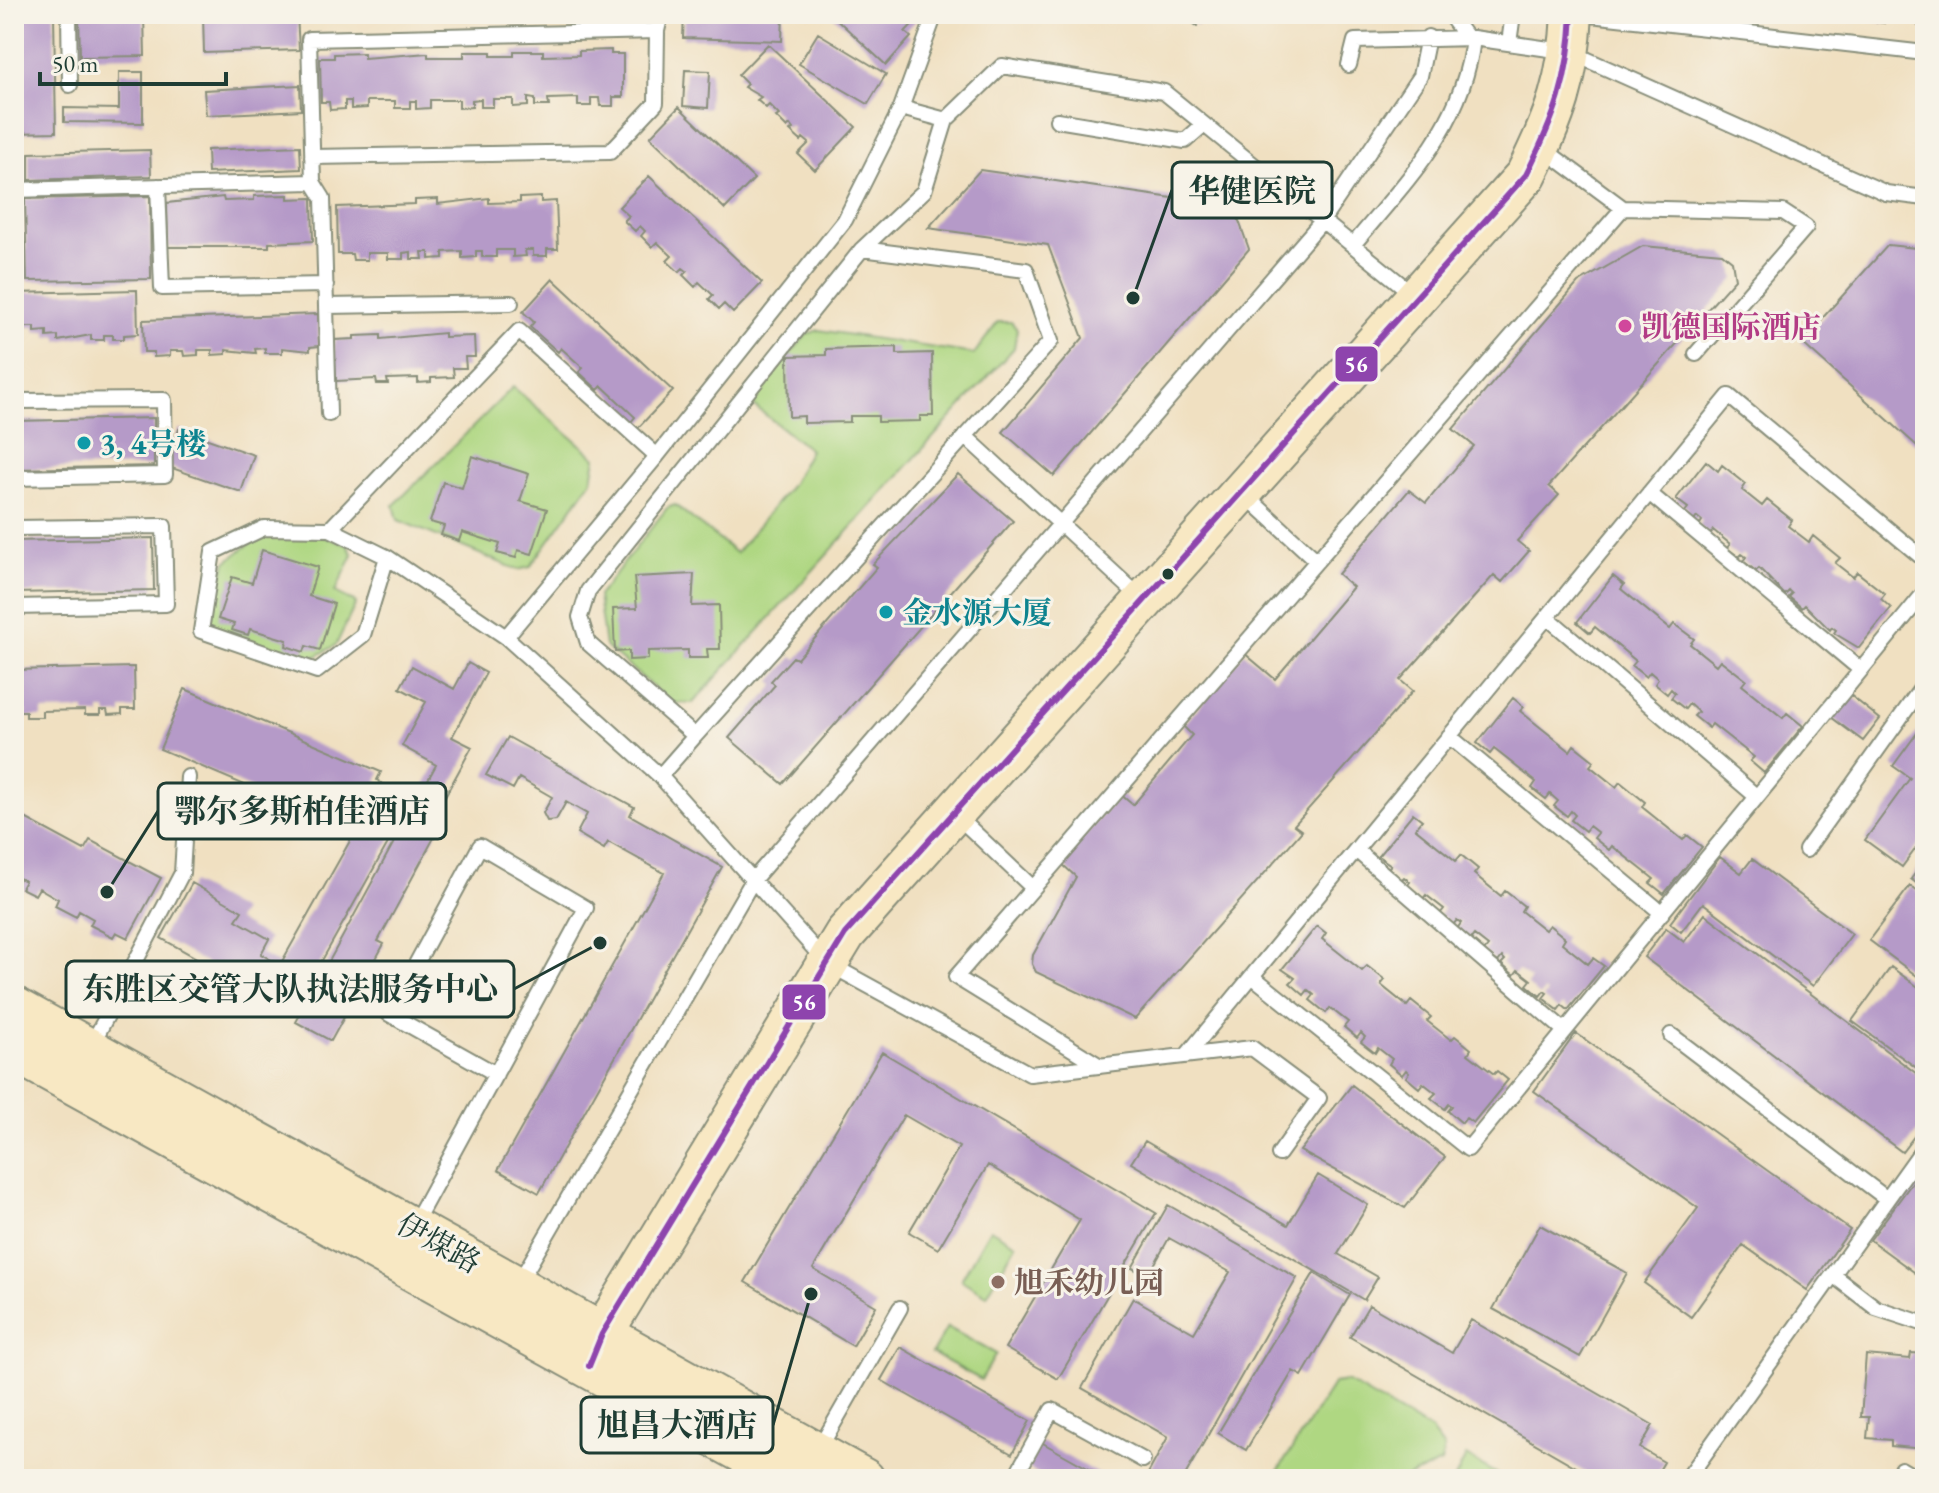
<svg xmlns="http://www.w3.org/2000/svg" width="1939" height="1493" viewBox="0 0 1939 1493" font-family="'EB Garamond','Noto Serif SC',serif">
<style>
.green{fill:#afd782;stroke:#678a5b;stroke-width:2}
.building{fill:#b59ac8}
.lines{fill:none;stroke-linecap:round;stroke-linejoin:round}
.service-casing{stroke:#888e7a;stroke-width:18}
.secondary-casing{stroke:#888e7a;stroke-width:44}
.service{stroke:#fff;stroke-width:14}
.secondary{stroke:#f8e8c3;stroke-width:40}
.bus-1-casing{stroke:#f7f3e8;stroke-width:12}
.bus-1{stroke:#8e44ad;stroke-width:6}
.hotel-dot{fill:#d1479c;stroke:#f7f3e8;stroke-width:3}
.culture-dot{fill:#0f9aa8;stroke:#f7f3e8;stroke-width:3}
.bus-dot{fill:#1f3d34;stroke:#f7f3e8;stroke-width:3}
.education-dot{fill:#8d6e63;stroke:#f7f3e8;stroke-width:3}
.labels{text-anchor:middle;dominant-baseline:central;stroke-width:6;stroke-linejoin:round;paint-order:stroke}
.hotel-label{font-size:30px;font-weight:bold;fill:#b23c85;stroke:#f7f3e8;text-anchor:start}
.culture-label{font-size:30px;font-weight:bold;fill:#0d838f;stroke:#f7f3e8;text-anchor:start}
.street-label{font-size:30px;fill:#1f3d34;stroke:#f7f3e8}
.education-label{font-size:30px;font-weight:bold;fill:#785e54;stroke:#f7f3e8;text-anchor:start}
.leader{fill:none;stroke:#1f3d34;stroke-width:3}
.callout-dot{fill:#1f3d34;stroke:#f7f3e8;stroke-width:3}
.callout{fill:#f7f3e8;stroke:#1f3d34;stroke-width:3}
.callout-label{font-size:32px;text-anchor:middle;font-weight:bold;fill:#1f3d34}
.line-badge{stroke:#f7f3e8;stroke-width:3}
.badge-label{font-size:22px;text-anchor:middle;font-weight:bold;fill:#fff}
</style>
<rect width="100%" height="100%" fill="#f7f3e8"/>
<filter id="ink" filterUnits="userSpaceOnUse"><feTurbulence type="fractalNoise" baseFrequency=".0125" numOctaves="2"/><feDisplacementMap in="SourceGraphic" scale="16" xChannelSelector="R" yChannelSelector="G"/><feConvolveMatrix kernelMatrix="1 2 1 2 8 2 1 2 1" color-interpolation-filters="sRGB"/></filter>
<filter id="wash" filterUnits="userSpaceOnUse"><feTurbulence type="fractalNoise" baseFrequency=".006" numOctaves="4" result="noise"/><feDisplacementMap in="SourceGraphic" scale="32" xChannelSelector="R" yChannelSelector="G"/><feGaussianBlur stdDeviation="1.8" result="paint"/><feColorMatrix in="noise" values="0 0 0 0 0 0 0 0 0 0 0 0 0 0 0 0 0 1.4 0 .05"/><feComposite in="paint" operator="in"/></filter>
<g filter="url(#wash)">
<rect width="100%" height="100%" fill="#f0e0c1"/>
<path class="green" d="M998 322H1011L1017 329 1014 348 693 703H672L605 646 598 596 667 508 675 505 736 553 791 485 810 450 753 405 755 396 807 334 819 330 974 354Z
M513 387 596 458 592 480 530 567 518 570 398 520 394 505Z
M315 534 347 544 353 555 335 592 356 603 336 645 313 658 208 629 226 562 257 538Z
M990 1229 1016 1244 987 1295 961 1280Z
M947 1327 996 1354 981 1380 932 1353Z
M1346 1381 1431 1431 1444 1448 1441 1463 1404 1479H1280L1278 1471 1334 1383Z
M1466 1456 1506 1479H1455Z"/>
<g id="blocks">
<path class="building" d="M14 14H54L56 132 14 133Z
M79 14H144L145 56 80 57Z
M297 14 299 50 204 53 203 15Z
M684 14H783L782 41 683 38Z
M831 14H922L905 32 911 37 886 65Z
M1181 14H1206L1197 26Z
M1842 14H1857L1856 19 1842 18Z
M1872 14H1901L1900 19 1885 17 1884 23 1871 21Z
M1905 14H1925V27L1918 26 1919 21 1905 19Z
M818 33 886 74 868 104 799 64Z
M768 44 856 127 815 170 798 154 809 143 803 138 801 141 790 131 793 129 790 125 787 128 776 117 779 115 769 105 766 108 757 100 761 97 744 87 747 84 738 75Z
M611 50V54H623V97H613V106H600L599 98H591V106H578V98L548 99 549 106H535V99L528 98V106L513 107V99H493V107H481V99L472 100V107L459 108V100H430V108L416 109V101H410V108H395V101H367V108L351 109V101H345V109L330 110 329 102H321L320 58H334V54L364 53V58L428 53V57H464V52H491V56H514V51H543V56L579 55V51Z
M685 70 710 71 708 108 683 106Z
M119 72H143V123L64 122V108L119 109Z
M300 85 301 110 206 115 204 90Z
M679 107 754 179 725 209 650 137Z
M300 146 301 169 208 173 207 150Z
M150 150 151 176 29 180V153Z
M980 170 1234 207 1249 249 1054 476 1003 432 1083 338 1048 245 928 228Z
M649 176 762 283 733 313 724 304 719 309 709 299 713 295 699 282 695 287 683 275 687 271 683 268 679 272 667 261 672 256 657 242 652 247 641 236 645 231 640 226 635 231 624 221 629 216 619 207Z
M288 195V199L312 198 313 241 269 243V247H168L167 203 223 197 224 201 254 200V196Z
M150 196 151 279 27 281 25 199Z
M541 197V202L556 201 558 249H547V256H533V250H525L526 256 513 257V250H496V257H482V251H476V257L462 258V251L443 252V258L429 259V252H422L423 259H411V252L403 253V259H388V253H367V260H353L352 254H338L337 207 415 204V200L438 199V204L489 198V203L520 202V198Z
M1888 245 1925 249V453L1801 342Z
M1643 246 1722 253 1732 261 1735 279 1549 486 1559 495 1517 541 1529 551 1502 582 1494 575 1400 680 1413 691 1294 825 1302 831 1135 1019 1036 972 1032 964 1033 955 1076 877 1061 863 1120 794 1133 805 1192 735 1183 726 1244 653 1275 679 1353 587 1338 574 1409 490 1426 503 1474 446 1453 429 1578 283Z
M553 279 673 391 638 428 631 422 635 417 602 386 598 390 579 372 583 368 561 348 558 352 530 327 534 322 523 312Z
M137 290 138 334 124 335V339H113V335H104V340H91V335L58 341V336L47 337V331L35 332V327H21V321H14V293Z
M318 314 319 346 310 347V351L282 348V353H265V348L255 349 256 353 226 350V354L212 355V350H198V355L184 356 183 351H170V356L154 357V352H144L143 320Z
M444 333V337L474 336 475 357H465L466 368H453L454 377 431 378V382L418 383V378L387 379 388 384H377L376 379 336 381 334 340 354 339V336L381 335V339Z
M897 347V354L932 353 933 416H920V421L878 422V416H850V422L804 423V416L789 417 788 356 826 355V349Z
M154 418V466L14 469V421Z
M179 429 254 455 241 492 166 466Z
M472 456 529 474 520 501 547 509 532 554 518 550 516 558 497 553 500 544 462 532 459 541 441 535 444 526 430 522 443 482 462 488Z
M1706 461 1718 471 1722 465 1746 484 1742 490 1762 506 1767 500 1792 520 1788 526 1809 542 1813 536 1840 558 1835 563 1853 577 1857 572 1885 594 1881 599 1891 608 1859 648 1834 633 1836 630 1832 627 1830 630 1805 605 1802 608 1789 597 1792 594 1789 591 1785 595 1759 568 1756 571 1743 561 1746 557 1742 554 1739 557 1727 548 1730 544 1713 530 1710 535 1699 526 1702 521 1697 517 1694 521 1684 513 1688 508 1676 499Z
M958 474 1013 521 783 784 729 738 775 685 771 681 793 657 797 659 877 567 873 564Z
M153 538 154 590 14 593V541Z
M262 550 318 567 309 596 334 604 320 650 306 646 304 652 286 646 287 640 250 629 248 635 232 630 234 624 218 619 232 577 252 583Z
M694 574 692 606 719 605 720 649H707L708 658H688V650L648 651V659L629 660V651L615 652 613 609 637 608 634 577Z
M1613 576 1624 585 1621 589 1670 629 1674 624 1694 639 1690 644 1716 665 1720 660 1746 680 1742 685 1783 718 1787 713 1803 726 1764 773 1750 761 1754 757 1712 724 1709 728 1694 716 1698 712 1689 704 1685 709 1671 698 1675 693 1671 689 1667 694 1655 684 1658 679 1650 672 1646 677 1632 666 1636 661 1595 627 1590 633 1577 622Z
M468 663 486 673 452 737 472 747 433 818 442 823 378 941 384 944 331 1041 296 1022 436 765 402 746 426 702 400 688 412 666 454 689Z
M134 667 135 709H122V714L108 715 107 710H100V715H85V710L42 711V717H26V711H19V716L14 717V670Z
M185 689 381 772 377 780 410 804 293 1012 161 938 192 883 242 911 236 920 269 939 261 954 280 965 355 832 160 749Z
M1849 694 1880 719 1863 741 1831 717Z
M1513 698 1524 707 1520 711 1570 751 1574 745 1594 761 1590 766 1616 787 1620 782 1645 802 1642 807 1683 840 1687 835 1702 847 1664 894 1650 883 1654 879 1612 846 1609 850 1594 838 1598 833 1589 826 1585 831 1571 820 1575 815 1571 811 1567 816 1554 806 1558 801 1550 794 1546 799 1532 788 1536 782 1494 749 1490 754 1477 743Z
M1925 722V836L1902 867 1865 840 1910 778 1893 766Z
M508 737 634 807 630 815 722 867 539 1193 498 1170 664 873 608 842 604 849 577 833 587 814 566 802 556 820 547 821 543 813 552 797 519 778 513 789 486 775Z
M14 812 84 850 90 840 161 878 128 938 116 932 113 937 90 925 93 919 79 911 76 917 55 906 58 899 39 888 35 895 21 888 25 881 19 878 14 888Z
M1413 813 1422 820 1415 828 1456 861 1461 855 1478 869 1474 874 1501 896 1505 891 1524 906 1521 911 1545 930 1549 925 1565 938 1562 943 1588 964 1593 958 1604 966 1568 1010 1562 1005 1558 1010 1543 998 1547 993 1544 991 1540 996 1527 985 1531 980 1518 970 1514 975 1501 964 1505 960 1502 957 1498 962 1484 951 1488 946 1474 935 1470 940 1457 929 1461 923 1457 920 1453 925 1440 914 1444 909 1426 895 1422 900 1406 887 1410 882 1404 877 1400 881 1386 870 1391 865 1378 856Z
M1720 857 1741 873 1752 859 1852 934 1813 986 1703 903 1681 932 1670 923Z
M1925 860V890L1911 879Z
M1910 886 1925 897V982L1869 940Z
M1705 914 1925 1080V1122L1902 1152 1644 957 1666 928 1684 942Z
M1317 926 1326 933 1322 939 1362 971 1367 966 1385 980 1381 985 1407 1006 1411 1001 1431 1017 1427 1021 1451 1040 1455 1036 1471 1049 1468 1054 1494 1074 1497 1071 1508 1080 1473 1123 1466 1118 1462 1123 1448 1111 1452 1106 1449 1104 1445 1109 1431 1098 1436 1093 1423 1083 1419 1088 1406 1077 1409 1073 1406 1070 1402 1075 1389 1064 1392 1059 1378 1048 1375 1053 1361 1042 1365 1037 1361 1033 1357 1038 1344 1027 1348 1022 1330 1008 1326 1013 1310 1000 1314 995 1308 990 1304 995 1290 983 1295 978 1282 969Z
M1891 967 1925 992V1074L1852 1021Z
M1576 1033 1850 1230 1807 1290 1743 1245 1691 1317 1644 1283 1698 1208 1534 1091Z
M882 1052 1156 1213 1058 1379 1005 1348 1080 1220 988 1165 938 1249 909 1232 959 1147 904 1115 813 1269 876 1306 853 1346 745 1282Z
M1352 1085 1445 1157 1405 1208 1300 1151Z
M1145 1141 1288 1225 1318 1175 1368 1205 1338 1254 1378 1277 1364 1300 1131 1163Z
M1923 1168 1925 1170V1280L1870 1240Z
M1168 1205 1297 1278 1183 1479H1145L1168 1437 1082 1388 1133 1298 1194 1333 1230 1272 1169 1238 1148 1276 1132 1268Z
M1540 1225 1627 1273 1580 1357 1493 1309Z
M1314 1273 1350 1295 1302 1376 1293 1371 1246 1450 1218 1433Z
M1369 1305 1452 1353 1471 1320 1653 1425 1640 1448 1664 1462 1654 1479H1597L1350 1337Z
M900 1347 1030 1421 1012 1454 881 1380Z
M1911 1353 1925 1354V1449L1891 1446V1440L1867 1438 1869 1417H1861L1866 1355 1910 1359Z
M1041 1442 1107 1479H1048L1028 1468Z"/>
</g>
</g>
<g filter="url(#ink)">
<use href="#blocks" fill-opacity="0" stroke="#888e7a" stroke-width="2"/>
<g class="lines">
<defs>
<path id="service" d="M69 14 70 85
M1449 14 1466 37
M1582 14 1925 53
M1509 43 1513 14
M1349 65 1355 41 1473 38 1570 52 1886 193 1925 198
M901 108 935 14
M1057 120 1185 141 1203 125
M1541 147 1623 208 1783 212 1806 227 1696 354
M312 157 610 152 656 103 657 31
M313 182 323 198 329 414
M158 186 162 288 326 285
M14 190 313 182 309 39 657 31 661 14
M1353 245C1406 181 1464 125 1473 38
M326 306 511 303
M14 401 164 400 165 475 14 478
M965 436 1141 598
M657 456 845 220 901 108 946 120
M1243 493 1317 561
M1649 493 1861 670
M14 528 164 526 166 604 14 607
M330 529 264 528 213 552 201 631 317 671 363 635 387 557 330 529 519 331 657 456 506 637 660 776
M387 557 506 637
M1547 617 1757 797
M695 736 1051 341 1026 270 862 249
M1449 736 1662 913
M955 814 1033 888
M1356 850 1565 1031
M1806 850 1925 683
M1252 976 1468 1149 1925 592
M1671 1035 1887 1199
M90 1048 182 873 188 777
M1187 1055 1729 396 1925 560
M1100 1066 956 977 1623 208
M1279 1154 1319 1098 1252 1048 1030 1074 827 963 660 776 695 736 588 643 580 617 588 591 862 249 924 191 946 120 1002 66 1164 92 1414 295
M414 1224 586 908 480 846 389 1014 496 1074
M1833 1275 1876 1308 1925 1324
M517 1286 753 880 1322 221 1420 76 1428 37
M819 1449 900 1308
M1901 1469 1918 1479
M1014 1479 1052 1410 1143 1460
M1687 1479 1925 1146"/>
<path id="secondary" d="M14 1007 864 1479
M14 1051 791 1479
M589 1366 602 1334 845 934 1526 175C1555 117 1569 80 1572 14"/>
</defs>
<use href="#service" class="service-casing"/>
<use href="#secondary" class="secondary-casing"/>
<use href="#service" class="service"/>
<use href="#secondary" class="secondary"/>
<defs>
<path id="bus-1" d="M589 1366 602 1334 845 934 1526 175C1555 117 1569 80 1572 14"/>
</defs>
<use href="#bus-1" class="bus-1-casing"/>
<use href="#bus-1" class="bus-1"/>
</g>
</g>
<circle class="hotel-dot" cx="1625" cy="326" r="8"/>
<g class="culture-dot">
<circle cx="84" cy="443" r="8"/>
<circle cx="886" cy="612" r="8"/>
</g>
<circle class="bus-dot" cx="1168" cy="574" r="7"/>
<circle class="education-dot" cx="998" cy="1282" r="8"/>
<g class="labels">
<g class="hotel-label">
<text x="1641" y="326">凯德国际酒店</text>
</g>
<g class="culture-label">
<text x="100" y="443">3, 4号楼</text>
<text x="902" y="612">金水源大厦</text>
</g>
<g class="street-label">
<text transform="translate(439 1243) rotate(29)">伊煤路</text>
</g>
<g class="education-label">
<text x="1014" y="1282">旭禾幼儿园</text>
</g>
</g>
<path class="leader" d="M1133 298L1172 190M107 892L158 811M600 943L514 989M811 1294L773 1425"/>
<g class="callout-dot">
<circle cx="1133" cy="298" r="8"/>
<circle cx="107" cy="892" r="8"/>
<circle cx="600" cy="943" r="8"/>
<circle cx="811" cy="1294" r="8"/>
</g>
<g class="callout">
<rect x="1172" y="162" width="160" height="56" rx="8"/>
<rect x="158" y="783" width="288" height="56" rx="8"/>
<rect x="66" y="961" width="448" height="56" rx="8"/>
<rect x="581" y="1397" width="192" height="56" rx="8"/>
</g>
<g class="callout-label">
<text x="1252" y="202">华健医院</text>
<text x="302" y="822">鄂尔多斯柏佳酒店</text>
<text x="290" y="1000">东胜区交管大队执法服务中心</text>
<text x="677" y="1436">旭昌大酒店</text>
</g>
<g class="line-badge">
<rect x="1334" y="345" width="45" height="38" rx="8" fill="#8e44ad"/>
<rect x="781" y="983" width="46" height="38" rx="8" fill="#8e44ad"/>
</g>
<g class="badge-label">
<text x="1356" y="372">56</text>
<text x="804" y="1010">56</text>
</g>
<rect width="1939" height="1493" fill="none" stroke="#f7f3e8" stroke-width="48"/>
<path d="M40 72v12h186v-12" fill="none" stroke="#1f3d34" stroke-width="4"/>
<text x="52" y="72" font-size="24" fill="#1f3d34" stroke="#f7f3e8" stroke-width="6" paint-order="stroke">50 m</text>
</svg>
